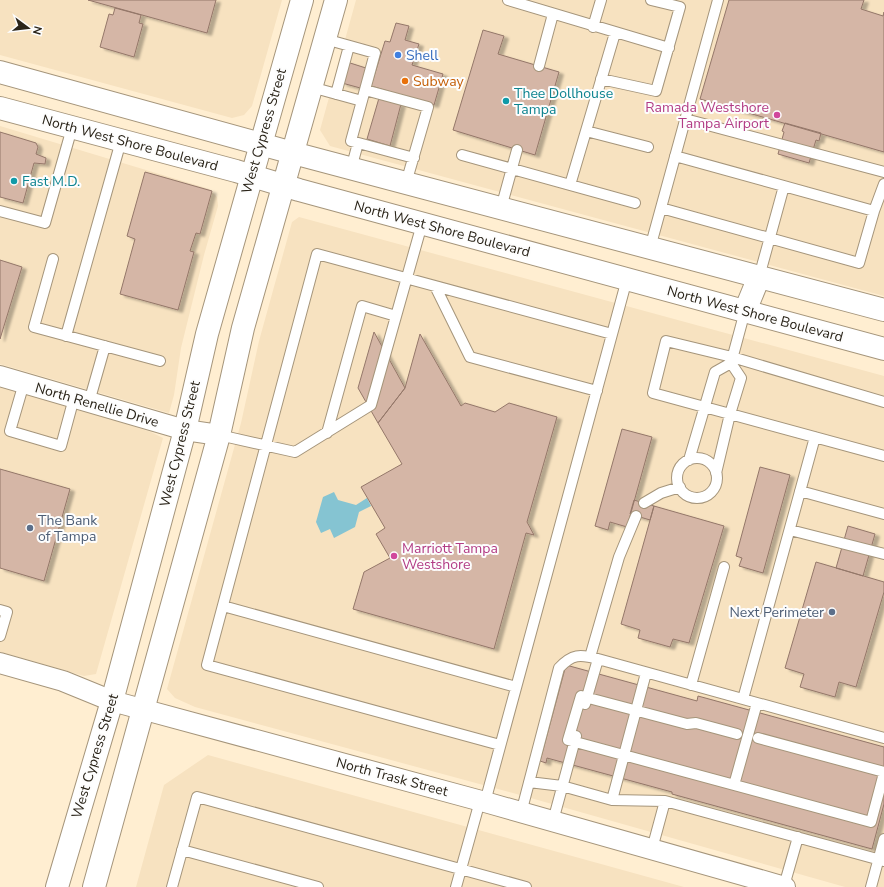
<svg xmlns="http://www.w3.org/2000/svg" width="884" height="887" viewBox="0 0 884 887" font-family="'Nunito Sans',sans-serif">
<style>
.built{fill:#f7e2c0}
.water{fill:#85c4d2}
.building{fill:#d5b6a6;stroke:#947769;filter:url(#shadow)}
.lines{fill:none;stroke-linecap:round;stroke-linejoin:round}
.service-casing{stroke:#a5957b;stroke-width:12}
.minor-casing{stroke:#a5957b;stroke-width:22}
.tertiary-casing{stroke:#a5957b;stroke-width:24}
.secondary-casing{stroke:#a5957b;stroke-width:24}
.service{stroke:#fff;stroke-width:10}
.minor{stroke:#fff;stroke-width:20}
.tertiary{stroke:#fff;stroke-width:22}
.secondary{stroke:#fff;stroke-width:22}
.shop-dot{fill:#3f7fe0;stroke:#fdfdfd;stroke-width:1.5}
.food-dot{fill:#e8710a;stroke:#fdfdfd;stroke-width:1.5}
.culture-dot{fill:#0f9aa8;stroke:#fdfdfd;stroke-width:1.5}
.hotel-dot{fill:#d1479c;stroke:#fdfdfd;stroke-width:1.5}
.service-dot{fill:#5c6f8a;stroke:#fdfdfd;stroke-width:1.5}
.labels{text-anchor:middle;dominant-baseline:central;stroke-width:4;stroke-linejoin:round;paint-order:stroke}
.shop-label{font-size:14px;fill:#366cbe;stroke:#fdfdfd;text-anchor:start}
.food-label{font-size:14px;fill:#c56008;stroke:#fdfdfd;text-anchor:start}
.culture-label{font-size:14px;fill:#0d838f;stroke:#fdfdfd;text-anchor:start}
.hotel-label{font-size:14px;fill:#b23c85;stroke:#fdfdfd;text-anchor:end}
.street-label{font-size:14px;fill:#2a2419;stroke:#fdfdfd}
.service-label{font-size:14px;fill:#4e5e75;stroke:#fdfdfd;text-anchor:start}
</style>
<defs>
<filter id="shadow"><feDropShadow dx="4.5" dy="2.5" stdDeviation="1" flood-color="#0004"/></filter>
</defs>
<rect width="100%" height="100%" fill="#ffeed1"/>
<path class="built" d="M0 0H282L252 106 244 115 232 118 0 55Z
M356 0H884V296L330 146 320 130Z
M0 126 209 189 217 197 218 206 204 255 181 348 174 395 169 413 0 364Z
M299 217 884 376V887H845L513 793 195 707 175 698 167 689 241 423 259 341 292 222Z
M0 384 151 432 163 438 96 674 84 676 0 652Z
M208 755 684 887H136L164 785Z"/>
<path class="water" d="M334 492 338 500 356 505 367 498 371 506 359 512 355 527 334 538 330 529 321 533 316 522 323 497Z"/>
<path class="building" d="M88 0H216L207 33Z
M729 0H864L861 9 883 16 884 12V152L700 99Z
M115 8 141 15 139 23 143 24 134 57 100 47 109 14 113 15Z
M396 23 409 26 405 40 419 44 412 65 443 74 434 105 371 86 385 41 390 42Z
M483 30 504 36 498 54 559 72 535 155 453 130Z
M347 62 369 69 364 89 342 83Z
M379 98 401 104 390 146 367 139Z
M785 123 821 133 819 141 816 140 809 163 778 154 784 132 782 131Z
M0 132 36 143 38 147 36 154 46 158 45 164 34 163 23 203 0 197Z
M145 172 212 191 200 234 196 233 190 251 194 252 178 310 120 294 135 239 127 236Z
M0 260 22 267 0 339Z
M374 332 405 388 378 423 358 388Z
M420 334 461 406 465 403 495 412 509 403 557 417 527 522 534 535 526 533 494 649 353 609 364 572 390 558 376 534 385 528 361 487 402 464 378 423 405 388Z
M622 429 652 437 627 527 610 522 608 530 595 526Z
M760 467 790 475 763 573 739 566 742 558 736 556Z
M0 469 70 489 44 581 0 568Z
M634 500 654 506 650 520 630 514Z
M654 506 724 526 689 643 673 639 670 647 638 638 640 630 621 624Z
M848 526 875 534 863 576 836 568Z
M816 562 884 582V592L856 687 839 682 835 697 800 687 804 674 785 668Z
M566 665 697 701 698 696 884 747V804L872 849 672 794V792L547 758 546 763 540 761Z"/>
<g class="lines">
<defs>
<path id="service" d="M508 0 669 48
M593 27 601 0
M325 39 375 53 351 141 414 158
M539 66 553 14
M601 79 656 91 680 7 651 0
M311 87 362 101
M365 90 428 107 406 183
M336 94 349 46
M685 119 884 172
M586 131 648 147
M462 155 635 203
M675 156 874 211
M351 169 358 143
M570 185 615 33
M501 208 517 150
M661 208 859 263 874 211 884 184
M0 211 45 223 72 128
M650 248 718 0
M53 259 34 327 160 361
M759 277 784 186
M435 286 470 357 597 391
M66 336 121 141
M24 383 10 431 61 446 74 398
M89 402 105 346
M884 402 732 357 666 341 653 393 884 456
M327 433 362 306 396 316
M219 435 295 452 371 405 422 224
M677 478a20 20 0 1 1 40 0a20 20 0 1 1-40 0Z
M689 460 715 372 731 363 745 311
M716 473 730 414 741 378 731 363
M800 491 884 514
M644 503 661 493 680 487
M790 530 884 554
M223 606 516 687
M0 610 7 612 0 636
M590 657 619 557 636 516
M691 685 724 567
M743 699 815 437
M585 704 598 659
M737 734 696 723 687 724 581 696 568 740 871 822 884 773
M758 738 884 772
M500 745 207 665 317 254 612 334
M529 782 562 786 612 800 665 801 884 861
M734 785 757 703
M612 800 646 673
M485 802 627 279
M521 813 559 668C572 654 580 654 598 659L884 738
M553 821 576 736
M652 849 665 801
M182 850 318 887
M784 886 798 837
M172 887 197 797 526 887
M456 887 480 801
M871 887 884 839"/>
<path id="minor" d="M0 376 185 430 219 435
M0 663 63 681 112 701 485 802 785 887"/>
<path id="tertiary" d="M57 887 112 701 185 430 207 334 302 0
M94 887 219 435 243 328 336 0"/>
<path id="secondary" d="M0 72 293 153 884 310
M0 108 236 171 299 190 884 349
M745 311 759 277"/>
</defs>
<use href="#service" class="service-casing"/>
<use href="#minor" class="minor-casing"/>
<use href="#tertiary" class="tertiary-casing"/>
<use href="#secondary" class="secondary-casing"/>
<use href="#service" class="service"/>
<use href="#minor" class="minor"/>
<use href="#tertiary" class="tertiary"/>
<use href="#secondary" class="secondary"/>
</g>
<circle class="shop-dot" cx="398" cy="55" r="4"/>
<circle class="food-dot" cx="405" cy="81" r="4"/>
<g class="culture-dot">
<circle cx="506" cy="101" r="4"/>
<circle cx="14" cy="181" r="4"/>
</g>
<g class="hotel-dot">
<circle cx="777" cy="115" r="4"/>
<circle cx="394" cy="556" r="4"/>
</g>
<g class="service-dot">
<circle cx="30" cy="528" r="4"/>
<circle cx="832" cy="612" r="4"/>
</g>
<g class="labels">
<g class="shop-label">
<text x="406" y="55">Shell</text>
</g>
<g class="food-label">
<text x="413" y="81">Subway</text>
</g>
<g class="culture-label">
<text x="514" y="93">Thee Dollhouse<tspan x="514" dy="16">Tampa</tspan></text>
<text x="22" y="181">Fast M.D.</text>
</g>
<g class="hotel-label">
<text x="769" y="107">Ramada Westshore<tspan x="769" dy="16">Tampa Airport</tspan></text>
<text x="402" y="548" text-anchor="start">Marriott Tampa<tspan x="402" dy="16">Westshore</tspan></text>
</g>
<g class="street-label">
<text transform="translate(264 131) rotate(-74)">West Cypress Street</text>
<text transform="translate(130 143) rotate(15)">North West Shore Boulevard</text>
<text transform="translate(442 229) rotate(15)">North West Shore Boulevard</text>
<text transform="translate(755 314) rotate(15)">North West Shore Boulevard</text>
<text transform="translate(97 405) rotate(16)">North Renellie Drive</text>
<text transform="translate(180 444) rotate(-76)">West Cypress Street</text>
<text transform="translate(95 756) rotate(-73)">West Cypress Street</text>
<text transform="translate(392 777) rotate(15)">North Trask Street</text>
</g>
<g class="service-label">
<text x="38" y="520">The Bank<tspan x="38" dy="16">of Tampa</tspan></text>
<text x="824" y="612" text-anchor="end">Next Perimeter</text>
</g>
</g>
<g transform="translate(28 28) rotate(105)" stroke="#fdfdfd" stroke-width="3" paint-order="stroke">
<path d="M0-3L7 15L0 10L-7 15Z" fill="#2a2419"/>
<text y="-6" font-size="11" font-weight="bold" text-anchor="middle" fill="#2a2419">N</text>
</g>
</svg>
